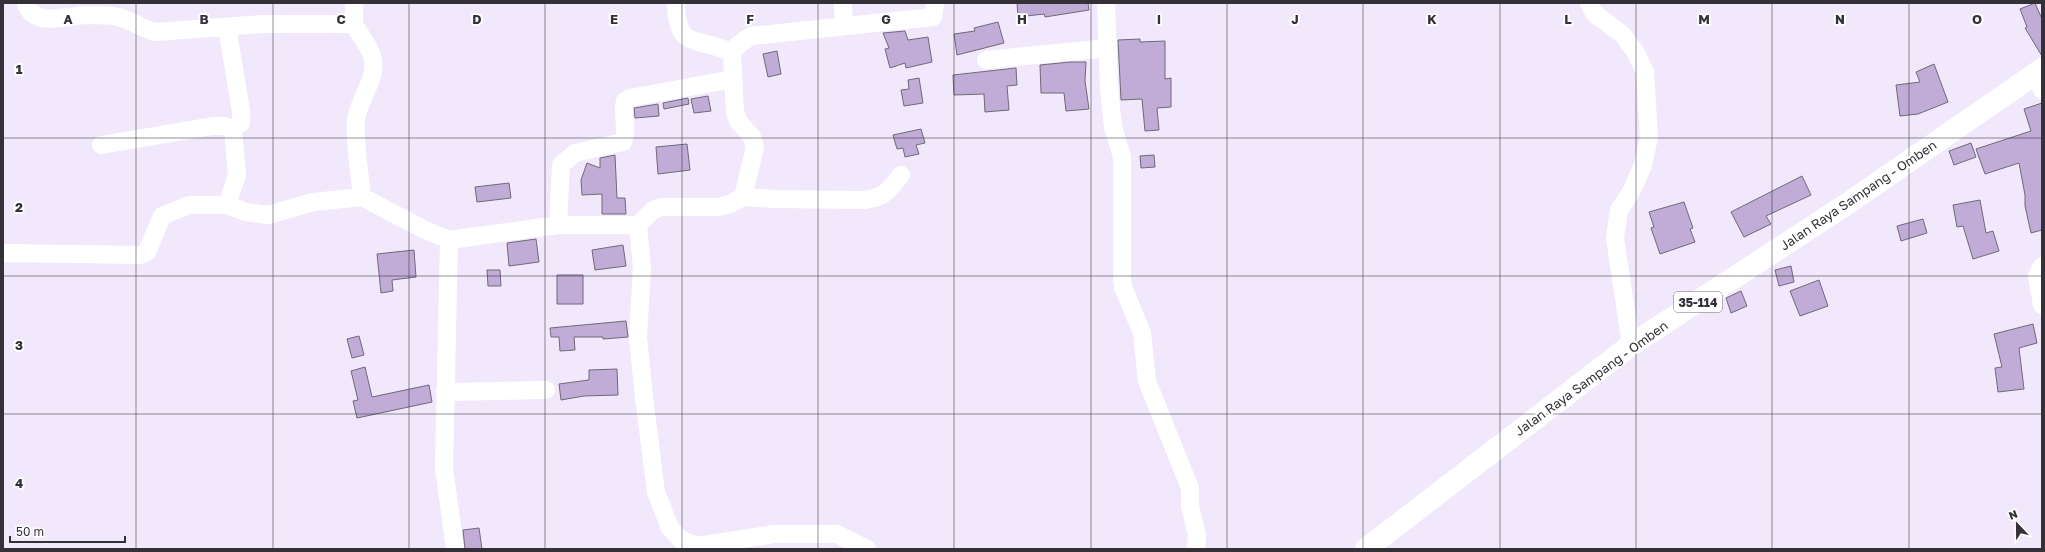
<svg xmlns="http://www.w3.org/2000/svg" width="2045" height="552" viewBox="0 0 2045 552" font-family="'Golos Text',sans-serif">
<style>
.building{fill:#c0acd7;stroke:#706978}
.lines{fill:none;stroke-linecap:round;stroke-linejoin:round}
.minor{stroke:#fff;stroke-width:18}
.primary{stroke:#fff;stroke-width:22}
.grid{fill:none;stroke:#333037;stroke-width:1;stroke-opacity:0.55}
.labels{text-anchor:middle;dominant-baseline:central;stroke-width:4;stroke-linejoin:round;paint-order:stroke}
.shield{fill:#fff;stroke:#706e73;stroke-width:1}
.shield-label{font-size:12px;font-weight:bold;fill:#333037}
.street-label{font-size:13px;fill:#333037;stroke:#fff}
.grid-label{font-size:13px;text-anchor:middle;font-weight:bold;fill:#333037;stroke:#fff;stroke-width:4;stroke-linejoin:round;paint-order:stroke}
</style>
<rect width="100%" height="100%" fill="#f1e9fb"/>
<path class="building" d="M1017 3H1088L1089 10 1045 17 1044 14 1018 17Z
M2035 3 2042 19V56L2025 28 2027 27 2020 9Z
M998 22 1004 43 957 55 954 34 975 31 974 28Z
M905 31 908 40 928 37 932 62 906 68 905 63 890 68 885 49 889 48 883 33Z
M1140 39V42L1165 41V79L1171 78V107L1157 108 1159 130 1145 131 1142 99 1121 100 1118 40Z
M777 51 781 74 768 77 763 54Z
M1070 62H1086L1085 81 1089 109 1066 111 1064 93H1041L1040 65Z
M1934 64 1948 102 1918 114 1900 116 1896 85 1920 82 1916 72Z
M1016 68 1017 85 1007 86 1009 110 985 112 984 94 954 95 953 75Z
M919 78 923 103 904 106 901 90 909 89 908 80Z
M708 96 711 111 694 113 691 99Z
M688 98 689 104 664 109 663 103Z
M2042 103V230L2031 233 2025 206V195L2019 163 1985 174 1976 149 2031 131 2024 109Z
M658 104 659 116 635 118 634 108Z
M921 129 925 143 916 145 919 154 905 157 903 148 897 149 893 135Z
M1971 143 1976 157 1954 165 1949 151Z
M687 144 690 170 658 174 656 147Z
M615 155 617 198H625L626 214H602V194L582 195 581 180 587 163 600 168V158Z
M1154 155 1155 167 1141 168 1140 156Z
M1802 176 1811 195 1766 216 1771 224 1744 237 1731 212Z
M509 183 511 198 477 202 475 187Z
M1980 200 1986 233 1993 231 1999 251 1973 259 1963 226 1957 227 1953 205Z
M1684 202 1693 228 1690 229 1695 242 1660 254 1651 228 1654 227 1649 212Z
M1923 219 1927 233 1901 241 1897 226Z
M536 239 539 262 509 266 507 243Z
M623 245 626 266 595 270 592 250Z
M414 250 416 277 392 280 393 291 381 293 377 254Z
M1791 266 1794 282 1779 286 1775 270Z
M487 270H500L501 286H488Z
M557 275H583V304H557Z
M1819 280 1828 306 1800 316 1790 291Z
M1741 291 1747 306 1731 313 1726 298Z
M626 321 628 337 603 339V337H574L575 350 560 351 559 337H551L550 328Z
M2033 324 2037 343 2019 348 2024 389 1998 392 1995 368 2002 367 1994 334Z
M359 336 364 355 352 358 347 339Z
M365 367 372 397 429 385 432 402 357 418 353 401 358 400 351 371Z
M617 369 618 395 584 396 561 400 559 384 589 380V370Z
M479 528 482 549H465L463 530Z"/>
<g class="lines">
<path class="minor" d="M26 3C33 28 66 16 85 15 94 15 104 15 113 16 129 18 139 28 156 32L264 24H354C359 34 368 44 372 56 379 78 358 99 356 120 354 145 360 172 362 197L423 229 449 240 444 468 455 549
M676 3C677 52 697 35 732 53
M843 3 844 25
M1106 3 1109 88 1113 127 1122 157V279L1123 287 1142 333 1147 381 1190 488V506L1197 535 1196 549
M1589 3 1594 13 1623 35 1636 53 1645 72 1649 137 1643 165 1631 192 1619 210 1615 238 1631 345
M354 24V3
M227 27 241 111V123L233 129
M986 60 1107 48
M2036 74 2042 90
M101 145 213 126H224L233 129 237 175 227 205
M743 197 775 199 865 200C885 197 889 190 901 175
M558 225 561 165 575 153 623 142C629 130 621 115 625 101L630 98 733 79
M449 240 558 225H638
M3 253 141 255 147 252 162 216 189 205H227L246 212 268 215 313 202 362 197
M2042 266 2037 276 2042 305
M445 392 546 390
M867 549 837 534H774L698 546 681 540 670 528 656 492 644 398 638 337 642 267 638 225 653 210 662 207H718L730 204 743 197 755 147 752 137 738 121 735 112 732 53 738 45 751 36 933 17 935 3"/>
<path class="primary" d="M1366 549 1631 345 1847 204 2042 69"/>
</g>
<path class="grid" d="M136 3V549M273 3V549M409 3V549M545 3V549M682 3V549M818 3V549M954 3V549M1091 3V549M1227 3V549M1363 3V549M1500 3V549M1636 3V549M1772 3V549M1909 3V549M3 138H2042M3 276H2042M3 414H2042"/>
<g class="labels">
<rect class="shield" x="1674" y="292" width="48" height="20" rx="3"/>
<g class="shield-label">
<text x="1698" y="302">35-114</text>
</g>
<g class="street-label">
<text transform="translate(1858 195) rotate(-34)">Jalan Raya Sampang - Omben</text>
<text transform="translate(1591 378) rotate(-36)">Jalan Raya Sampang - Omben</text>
</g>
</g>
<g class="grid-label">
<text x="68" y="24">A</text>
<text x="204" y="24">B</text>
<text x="341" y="24">C</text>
<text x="477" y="24">D</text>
<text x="614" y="24">E</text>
<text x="750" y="24">F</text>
<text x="886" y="24">G</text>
<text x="1022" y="24">H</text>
<text x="1159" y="24">I</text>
<text x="1295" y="24">J</text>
<text x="1432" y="24">K</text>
<text x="1568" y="24">L</text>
<text x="1704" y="24">M</text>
<text x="1840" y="24">N</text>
<text x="1977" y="24">O</text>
<text x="19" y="74">1</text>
<text x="19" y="212">2</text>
<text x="19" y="350">3</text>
<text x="19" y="488">4</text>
</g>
<rect width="2045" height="552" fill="none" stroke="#333037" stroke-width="8"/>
<g transform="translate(2017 524) rotate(338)" stroke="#ffffff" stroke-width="3" paint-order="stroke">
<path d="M0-3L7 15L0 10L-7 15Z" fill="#333037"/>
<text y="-6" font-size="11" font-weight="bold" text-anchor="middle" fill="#333037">N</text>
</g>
<path d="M10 536v6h115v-6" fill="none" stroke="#333037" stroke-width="2"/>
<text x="16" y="536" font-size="12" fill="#333037" stroke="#ffffff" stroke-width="3" paint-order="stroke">50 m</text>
</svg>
